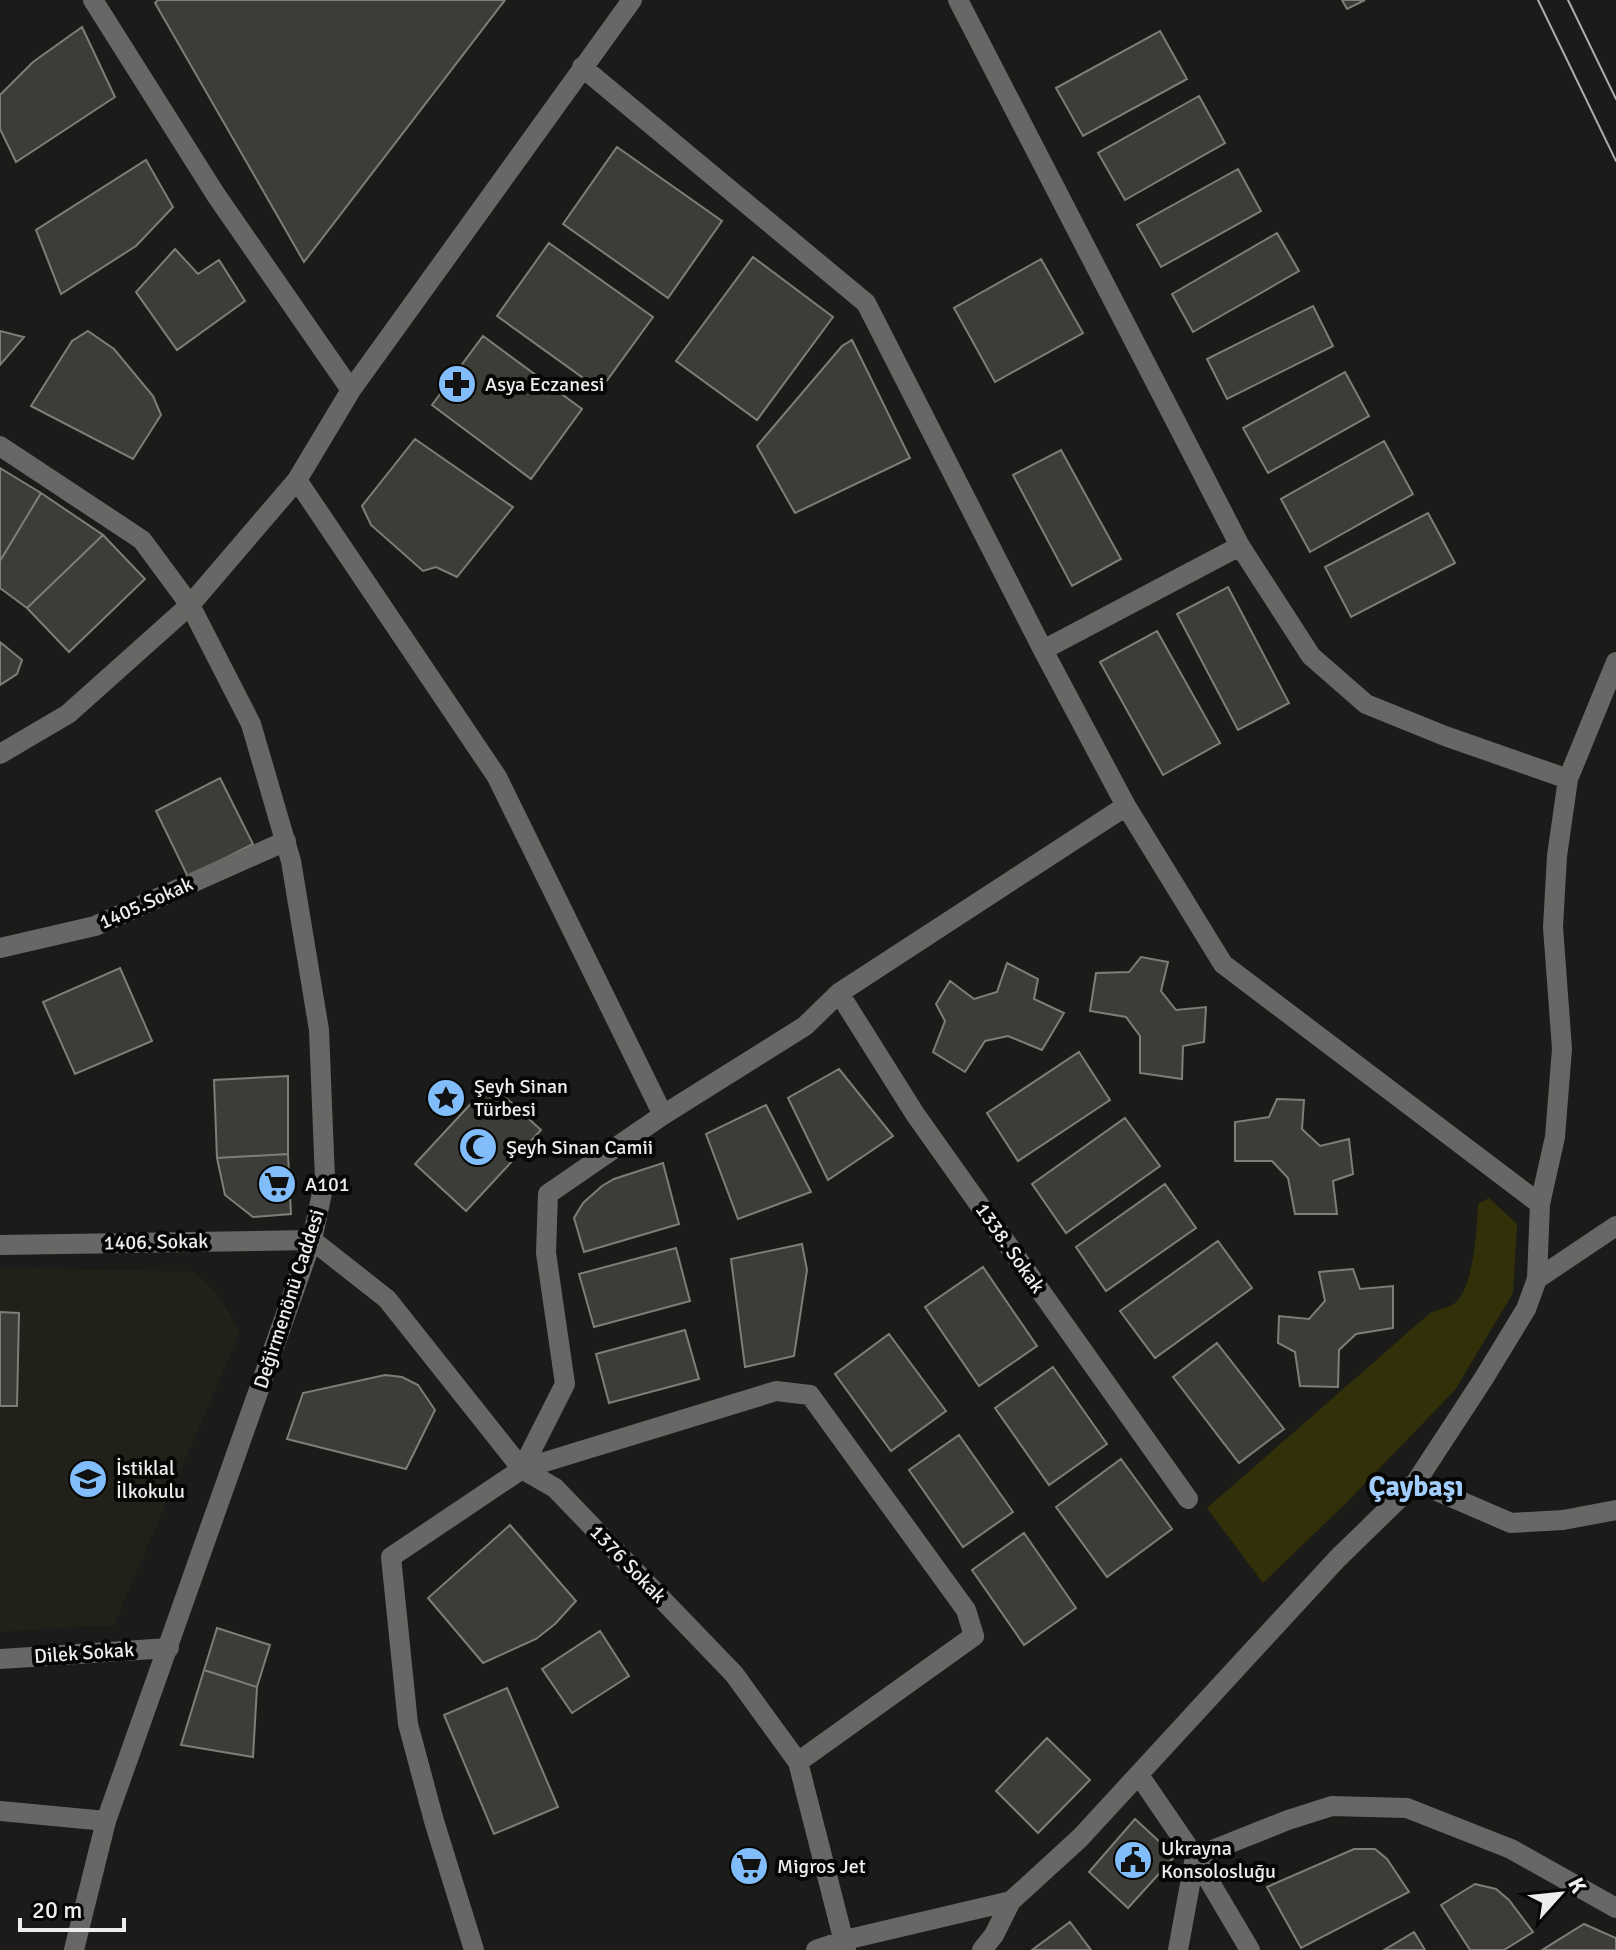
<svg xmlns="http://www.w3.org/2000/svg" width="1616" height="1950" viewBox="0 0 1616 1950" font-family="Signika,sans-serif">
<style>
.built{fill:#212119}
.green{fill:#323008}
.building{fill:#3c3c39;stroke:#7d7d7a;stroke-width:2}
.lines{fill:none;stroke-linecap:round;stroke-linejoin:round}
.minor{stroke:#676765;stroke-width:20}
.tertiary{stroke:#676765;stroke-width:20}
.tram{stroke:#adadac;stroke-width:2}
.labels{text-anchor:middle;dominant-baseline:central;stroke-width:8;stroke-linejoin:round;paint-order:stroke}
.poi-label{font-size:20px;fill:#ededec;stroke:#060605;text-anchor:start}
.street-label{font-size:20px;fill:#ededec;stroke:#060605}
.district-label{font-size:28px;font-weight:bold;fill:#a0cdfb;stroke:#060605}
</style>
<rect width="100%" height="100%" fill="#1b1b19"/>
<path class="built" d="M0 1267 195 1272 218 1294 240 1332 114 1625 0 1632Z"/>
<path class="green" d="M1489 1198 1517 1224 1513 1293 1455 1390 1345 1504 1263 1583 1207 1508 1430 1313C1437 1310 1449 1308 1455 1303 1474 1288 1477 1227 1478 1204Z"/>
<path class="building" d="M158 0H505L304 262 155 3Z
M1342 0H1365L1347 9Z
M82 27 115 97 16 162 0 129V95L33 62Z
M1160 31 1187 79 1083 136 1056 88Z
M1199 96 1225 143 1125 200 1098 153Z
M617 147 722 221 668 298 563 224Z
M146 160 173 207 136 246 61 294 36 230Z
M1238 169 1261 211 1161 267 1137 225Z
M1277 233 1299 271 1193 332 1172 294Z
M549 243 653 317 600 390 497 316Z
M175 249 198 274 219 260 245 301 177 350 136 292Z
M753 257 833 317 757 420 676 361Z
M1041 259 1083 333 995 382 954 308Z
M1313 306 1333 346 1227 399 1207 359Z
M0 331 24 337 0 365Z
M88 331 114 349 153 396 161 415 133 459 31 406 72 341Z
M483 336 582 409 531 479 432 405Z
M852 340 910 458 795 513 757 446 842 346Z
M1345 372 1369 416 1268 473 1243 428Z
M415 439 513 507 457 577 436 567 423 571 371 525 362 506Z
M1384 441 1413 494 1310 552 1281 499Z
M1061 450 1121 559 1072 586 1013 475Z
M0 468 41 493 0 561Z
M41 493 103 535 27 608 0 588V561Z
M1428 513 1455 563 1351 617 1325 567Z
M103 535 145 579 69 652 27 608Z
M1228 587 1289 703 1238 730 1177 614Z
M1157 631 1220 743 1163 775 1100 662Z
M0 642 22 660 17 674 0 685Z
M220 778 253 844 188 877 156 811Z
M1141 957 1168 962 1161 991 1176 1010 1206 1007 1204 1042 1183 1046 1182 1079 1140 1073V1036L1126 1017 1090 1011 1096 973 1129 972Z
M1007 963 1038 979 1034 999 1064 1013 1042 1050 1008 1036 985 1041 965 1072 933 1052 945 1021 936 1004 950 981 974 999 997 992Z
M120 968 152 1041 75 1074 43 1002Z
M1079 1052 1110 1100 1018 1161 987 1113Z
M839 1069 893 1136 828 1180 788 1098Z
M288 1076V1154L217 1158 214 1080Z
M490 1083 541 1130 466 1211 415 1164Z
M1277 1099 1304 1100 1302 1129 1320 1146 1349 1139 1353 1174 1333 1181 1337 1214H1295L1288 1178 1272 1161H1235V1122L1269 1117Z
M766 1105 811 1192 738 1219 706 1134Z
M1125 1118 1160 1166 1066 1233 1032 1184Z
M288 1154 291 1214 253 1217 225 1195 217 1158Z
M663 1163 679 1224 584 1252 574 1218 583 1203 602 1186 614 1179Z
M1165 1184 1196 1228 1106 1291 1076 1247Z
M1218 1241 1252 1288 1155 1358 1120 1311Z
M802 1244 807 1270 794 1356 745 1367 731 1259Z
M676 1248 690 1301 594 1327 579 1274Z
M983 1267 1037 1346 979 1386 925 1307Z
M1353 1269 1360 1289 1393 1286V1328L1356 1334 1339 1350 1338 1387 1300 1386 1295 1352 1278 1343 1279 1316 1309 1319 1325 1301 1319 1272Z
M0 1312 19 1313 17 1406H0Z
M685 1330 699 1379 609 1403 596 1354Z
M889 1334 946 1411 891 1451 835 1374Z
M1217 1343 1284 1429 1239 1463 1173 1377Z
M1053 1367 1107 1444 1049 1485 995 1408Z
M385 1375 402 1377 418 1385 435 1410 406 1469 287 1439 303 1393Z
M959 1435 1013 1512 963 1547 909 1470Z
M1121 1459 1172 1529 1107 1577 1056 1507Z
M510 1525 576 1601 555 1624 536 1639 483 1663 428 1598Z
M1024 1533 1076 1608 1024 1645 972 1570Z
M217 1628 270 1645 257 1687 204 1670Z
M600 1631 629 1676 572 1713 542 1669Z
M204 1670 257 1687 253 1757 181 1745Z
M507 1688 558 1807 494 1834 444 1715Z
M1047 1738 1090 1780 1038 1833 996 1791Z
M1135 1819 1175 1856 1128 1908 1089 1872Z
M1354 1849H1375L1387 1859 1409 1892 1301 1948 1267 1887Z
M1475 1884 1496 1889 1509 1900 1533 1932 1504 1950H1470L1441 1905Z
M1070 1922 1091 1950H1032Z
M1584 1924 1616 1938V1950H1542Z
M1414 1932 1425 1950H1384Z"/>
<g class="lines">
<path class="minor" d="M93 0 216 195 351 390
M958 0 1240 546 1311 656 1366 704 1445 736 1568 779
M582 67 866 303 1043 650 1126 806 1223 964 1540 1204
M297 480 497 777 663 1115
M1043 650 1240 546
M0 754 68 714 190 605 297 480 351 390 632 0
M0 948 95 926 286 841
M839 993 915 1114 1188 1499
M0 1245 312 1240 387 1299 522 1469 555 1488 734 1674 798 1762 846 1950
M1537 1279 1616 1226
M522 1469 565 1384 546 1253 548 1194 663 1115 805 1026 839 993 1126 806
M1416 1482 1511 1523 1563 1520 1616 1510
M0 1659 169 1648
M1139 1775 1195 1857 1250 1950
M0 1811 106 1821
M474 1950 434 1821 408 1724 391 1557 522 1469 776 1391 810 1395 966 1610 974 1636 798 1762
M816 1950 845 1940 1011 1901 1080 1838 1337 1559 1416 1482 1484 1378 1526 1309 1537 1279 1540 1204 1555 1137 1562 1049 1553 927 1557 856 1568 779 1616 662
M982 1950 994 1935 1011 1901
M1178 1950 1195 1857 1288 1820 1332 1806 1407 1808 1511 1849 1616 1908"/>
<path class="tertiary" d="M0 446 142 540 190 605 251 724 291 861 319 1030 325 1179 312 1240 106 1821 74 1950"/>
<path class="tram" d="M1538 0 1616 161
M1568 0 1616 99"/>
</g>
<defs>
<symbol id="pharmacy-disc" viewBox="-11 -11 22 22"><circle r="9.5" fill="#80bdfa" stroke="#060605"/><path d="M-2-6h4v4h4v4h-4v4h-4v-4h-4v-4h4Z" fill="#111"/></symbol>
<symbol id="sight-disc" viewBox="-11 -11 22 22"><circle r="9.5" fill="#80bdfa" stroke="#060605"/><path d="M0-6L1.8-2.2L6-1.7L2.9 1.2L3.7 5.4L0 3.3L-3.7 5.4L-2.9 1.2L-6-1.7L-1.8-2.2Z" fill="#111"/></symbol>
<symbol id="mosque-disc" viewBox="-11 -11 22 22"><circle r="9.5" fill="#80bdfa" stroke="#060605"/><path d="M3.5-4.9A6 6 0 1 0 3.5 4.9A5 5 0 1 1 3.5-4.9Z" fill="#111"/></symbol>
<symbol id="supermarket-disc" viewBox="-11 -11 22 22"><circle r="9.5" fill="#80bdfa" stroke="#060605"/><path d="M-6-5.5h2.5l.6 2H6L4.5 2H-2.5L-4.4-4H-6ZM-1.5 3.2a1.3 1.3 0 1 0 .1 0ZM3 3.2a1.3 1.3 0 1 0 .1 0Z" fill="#111"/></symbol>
<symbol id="school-disc" viewBox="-11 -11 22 22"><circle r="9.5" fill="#80bdfa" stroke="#060605"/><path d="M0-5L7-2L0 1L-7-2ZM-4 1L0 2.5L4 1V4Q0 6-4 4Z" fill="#111"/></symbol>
<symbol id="civic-disc" viewBox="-11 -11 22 22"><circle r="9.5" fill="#80bdfa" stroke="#060605"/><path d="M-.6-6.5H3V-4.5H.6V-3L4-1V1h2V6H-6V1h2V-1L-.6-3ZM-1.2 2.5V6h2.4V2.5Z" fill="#111"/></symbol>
</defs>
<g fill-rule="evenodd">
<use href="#pharmacy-disc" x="435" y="362" width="44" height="44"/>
<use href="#sight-disc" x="424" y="1076" width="44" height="44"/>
<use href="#mosque-disc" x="456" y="1125" width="44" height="44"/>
<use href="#supermarket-disc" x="255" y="1162" width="44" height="44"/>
<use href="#school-disc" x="66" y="1457" width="44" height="44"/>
<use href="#civic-disc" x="1111" y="1838" width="44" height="44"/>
<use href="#supermarket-disc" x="727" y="1844" width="44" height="44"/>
</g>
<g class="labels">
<g class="poi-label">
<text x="485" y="384">Asya Eczanesi</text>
<text x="474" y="1086">Şeyh Sinan<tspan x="474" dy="23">Türbesi</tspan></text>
<text x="506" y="1147">Şeyh Sinan Camii</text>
<text x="305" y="1184">A101</text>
<text x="116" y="1468">İstiklal<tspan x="116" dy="23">İlkokulu</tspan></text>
<text x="1161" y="1848">Ukrayna<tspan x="1161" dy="23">Konsolosluğu</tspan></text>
<text x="777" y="1866">Migros Jet</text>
</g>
<g class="street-label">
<text transform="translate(146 903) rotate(-24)">1405.Sokak</text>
<text transform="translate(156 1242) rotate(-1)">1406. Sokak</text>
<text transform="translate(1010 1248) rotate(55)">1338. Sokak</text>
<text transform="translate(289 1299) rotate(-72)">Değirmenönü Caddesi</text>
<text transform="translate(628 1564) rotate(46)">1376 Sokak</text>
<text transform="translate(84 1653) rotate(-4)">Dilek Sokak</text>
</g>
<g class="district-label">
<text x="1416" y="1487">Çaybaşı</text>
</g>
</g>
<g transform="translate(1560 1894) rotate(63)" stroke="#060605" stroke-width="6" paint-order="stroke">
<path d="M0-6L14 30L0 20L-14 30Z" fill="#ededec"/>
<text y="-12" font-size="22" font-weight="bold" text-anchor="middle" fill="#ededec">K</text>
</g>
<path d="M20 1918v12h104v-12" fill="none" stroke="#ededec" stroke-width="4"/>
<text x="32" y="1918" font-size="24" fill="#ededec" stroke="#060605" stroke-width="6" paint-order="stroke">20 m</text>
</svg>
